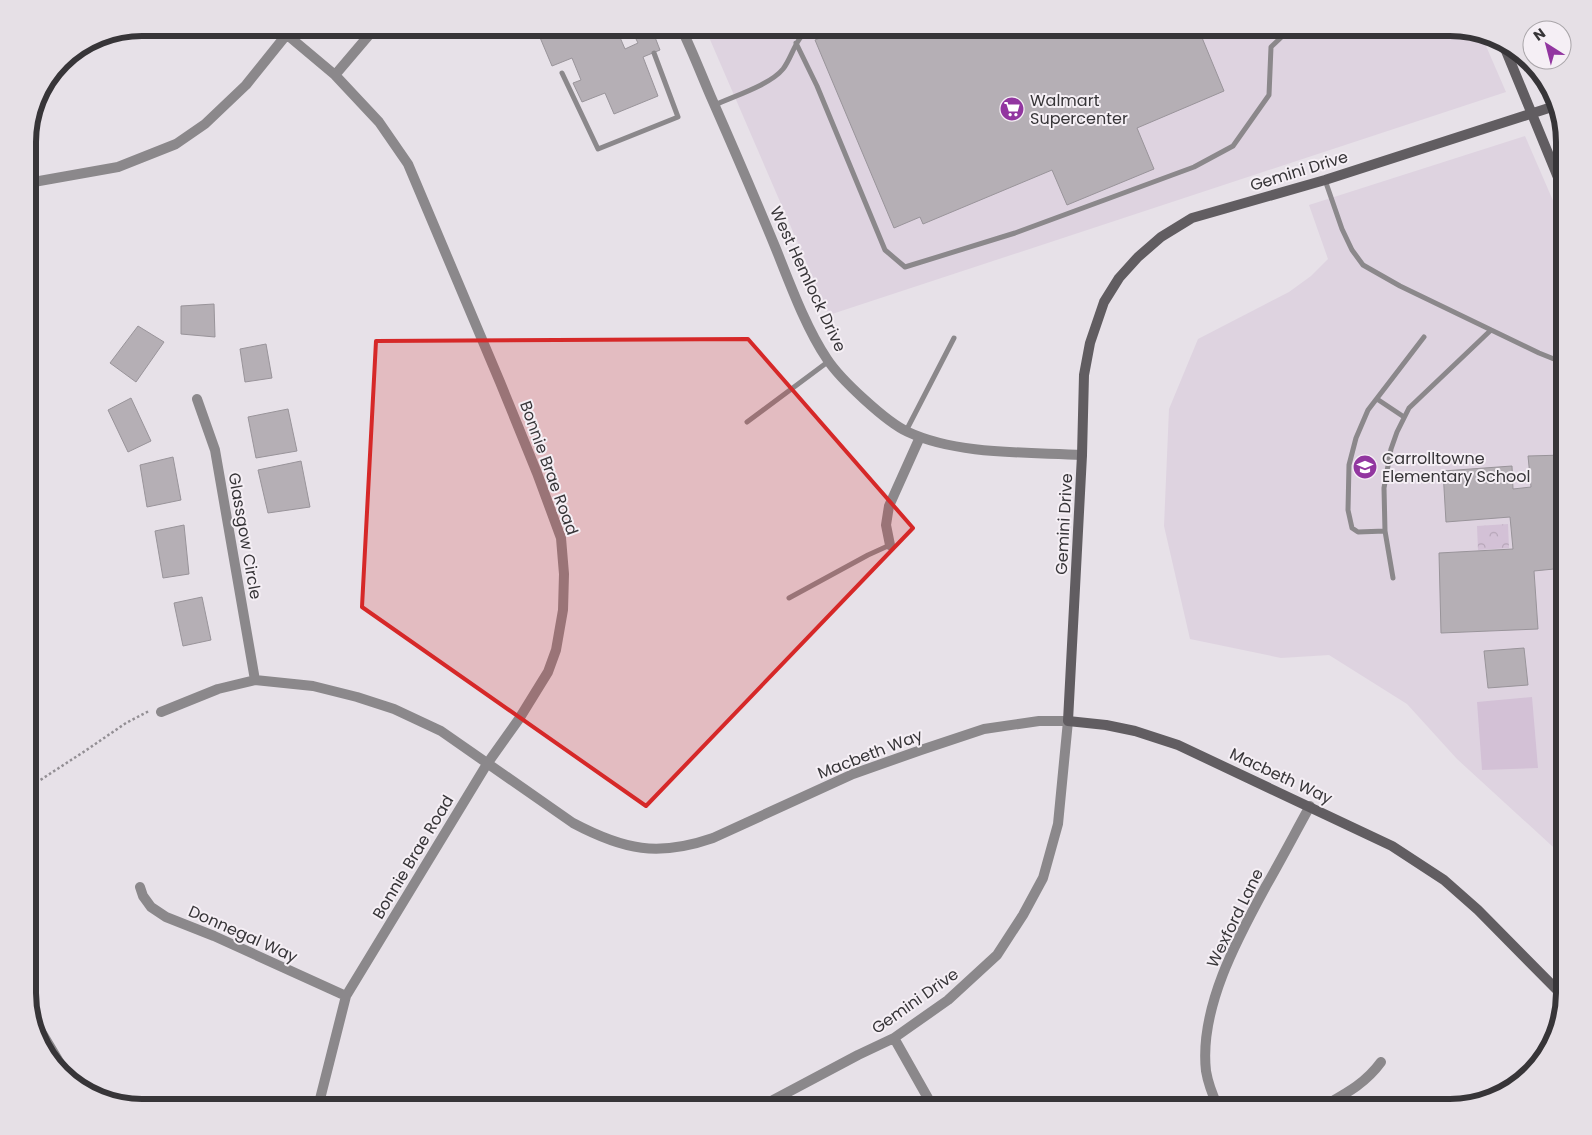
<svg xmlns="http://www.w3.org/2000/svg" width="1592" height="1135" viewBox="0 0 1592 1135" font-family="Poppins,sans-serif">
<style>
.built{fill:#ded3e0}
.park{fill:url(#park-crowns)}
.garden{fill:#d3c1d6}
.building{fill:#b5afb5;stroke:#99949a}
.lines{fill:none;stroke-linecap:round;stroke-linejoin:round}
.path{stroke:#938f94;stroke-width:2.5;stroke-dasharray:2.5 2.5;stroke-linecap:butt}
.lane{stroke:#8b888b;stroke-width:5}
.street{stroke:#8b888b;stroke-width:10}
.secondary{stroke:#615d61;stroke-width:10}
.marked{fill:#d62828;fill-opacity:0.2;stroke:#d62828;stroke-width:4;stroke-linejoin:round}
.labels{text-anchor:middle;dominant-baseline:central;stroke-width:4;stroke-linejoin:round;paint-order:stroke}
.poi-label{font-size:16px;fill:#373538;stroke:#f5eff5;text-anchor:start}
.street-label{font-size:16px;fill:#373538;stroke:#f5eff5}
.rim{fill:none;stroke:#373538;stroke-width:6}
</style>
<defs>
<pattern id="park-crowns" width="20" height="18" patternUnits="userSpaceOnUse" patternTransform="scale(1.25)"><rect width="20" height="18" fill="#d3c1d6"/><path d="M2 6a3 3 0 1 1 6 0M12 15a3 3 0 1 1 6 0" fill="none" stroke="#b6a6b8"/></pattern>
</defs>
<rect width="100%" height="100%" fill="#e7e1e8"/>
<path class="built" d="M705 28H1450L1483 39 1506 92 829 315Z
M1525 136 1564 226V857L1457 759 1407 704 1329 655 1281 658 1190 639 1164 526 1169 409 1198 339 1289 292 1311 276 1328 259 1309 205Z"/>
<path class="park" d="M1508 524 1509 548 1478 550 1477 526Z"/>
<path class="garden" d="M1532 697 1538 768 1482 770 1477 702Z"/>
<path class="building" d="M536 28H616L625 49 638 43 636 39 653 32 660 50 643 57 658 96 614 114 605 93 582 102 573 83 581 80 572 58 552 66Z
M845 28H879L882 34 898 28H1198L1224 91 1137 128 1154 169 1067 205 1052 170 923 224 920 217 894 228 815 40Z
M214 304 215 337 181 334V306Z
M138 326 164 342 136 382 110 363Z
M266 344 272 378 245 382 240 349Z
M131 398 151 441 128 452 108 410Z
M288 409 297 451 256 458 248 417Z
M1564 455V592L1557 593 1554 569 1534 571 1538 629 1441 633 1439 553 1513 549 1510 517 1446 522 1443 471 1512 466 1513 489 1531 487 1528 456Z
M173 457 181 500 147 507 140 465Z
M301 461 310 507 268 513 258 470Z
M184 525 189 574 163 578 155 531Z
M202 597 211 640 183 646 174 603Z
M1524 648 1528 685 1488 688 1484 651Z"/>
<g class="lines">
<path class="path" d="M28 788 85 751 126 723 149 711"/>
<path class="lane" d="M644 28 647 35
M796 43 817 86 885 250 905 267 1015 233 1194 167 1233 146 1269 95 1271 47 1291 28
M562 73 598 149 678 117 654 53
M715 105C734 96 770 85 783 69 793 56 795 37 811 28
M1325 180 1342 229 1352 250 1363 265 1400 286 1539 353 1564 363
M1377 399 1404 417
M747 422 829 361
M906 431 954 338
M1385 531 1358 532 1352 528 1348 510 1349 465 1356 438 1368 410 1424 337
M1393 578 1385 531 1384 488 1391 449 1397 432 1409 408 1491 330
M789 598 868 555 890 545"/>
<path class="street" d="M279 28 335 75 379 122 408 164 500 382 537 473 561 538 564 574 563 610 556 650 548 672 519 719 487 764 346 996 318 1107
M681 28C692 50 701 74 711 97 733 147 755 198 776 249 790 284 806 328 827 359 840 379 886 422 908 432 957 455 1028 452 1082 455
M335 75 375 28
M28 183 118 167 176 144 205 124 246 85 287 34
M197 399 215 450 255 680
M890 545 886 525 889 506 920 437
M161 712 218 689 255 680 313 686 357 697 394 709 441 731 573 823C624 850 658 857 713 838L853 774 921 750 984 729 1039 721H1068L1058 824 1043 878 1023 915 997 955 948 1000 894 1038 858 1055 760 1107
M140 887 143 896 151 907 166 917 214 936 346 996
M33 1018 70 1080
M894 1038 933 1107
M1218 1107C1213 1096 1208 1083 1206 1071 1199 1009 1237 939 1266 886 1281 860 1295 833 1310 806
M1322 1107C1345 1094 1365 1084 1381 1062"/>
<path class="secondary" d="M1504 46 1564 192
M1545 82 1558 113
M1555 106 1325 180 1192 218 1161 237 1138 257 1119 278 1104 302 1090 343 1084 375 1082 455 1068 721 1106 725 1135 731 1178 745 1392 846 1444 880 1478 910 1563 996"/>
</g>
<path class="marked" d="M748 339 913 528 646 806 362 607 376 341Z"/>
<defs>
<symbol id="supermarket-disc" viewBox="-11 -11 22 22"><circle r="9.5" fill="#9236a0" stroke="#f5eff5"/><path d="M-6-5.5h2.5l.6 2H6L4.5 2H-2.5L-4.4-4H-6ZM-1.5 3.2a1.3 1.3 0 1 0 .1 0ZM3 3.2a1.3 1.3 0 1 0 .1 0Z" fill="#fff"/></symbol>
<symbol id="school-disc" viewBox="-11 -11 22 22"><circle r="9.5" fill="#9236a0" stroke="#f5eff5"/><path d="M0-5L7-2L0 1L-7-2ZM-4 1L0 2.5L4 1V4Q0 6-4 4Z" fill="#fff"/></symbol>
</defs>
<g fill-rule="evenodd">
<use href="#supermarket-disc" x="998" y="95" width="28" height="28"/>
<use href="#school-disc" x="1351" y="453" width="28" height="28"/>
</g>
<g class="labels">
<g class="poi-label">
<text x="1030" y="100">Walmart<tspan x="1030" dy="18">Supercenter</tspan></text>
<text x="1382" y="458">Carrolltowne<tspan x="1382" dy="18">Elementary School</tspan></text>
</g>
<g class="street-label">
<text transform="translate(1299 171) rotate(-17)">Gemini Drive</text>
<text transform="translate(808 279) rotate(65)">West Hemlock Drive</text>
<text transform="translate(549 468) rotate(70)">Bonnie Brae Road</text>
<text transform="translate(1064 524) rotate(-87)">Gemini Drive</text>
<text transform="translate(245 536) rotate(80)">Glassgow Circle</text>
<text transform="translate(870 754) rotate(-21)">Macbeth Way</text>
<text transform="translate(1281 776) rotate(25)">Macbeth Way</text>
<text transform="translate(413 857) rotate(-59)">Bonnie Brae Road</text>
<text transform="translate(1235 918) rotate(-64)">Wexford Lane</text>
<text transform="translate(243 934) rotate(24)">Donnegal Way</text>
<text transform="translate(915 1001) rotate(-35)">Gemini Drive</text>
</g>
</g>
<path d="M0 0H1592V1135H0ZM142 36H1450A106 106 0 0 1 1556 142V993A106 106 0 0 1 1450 1099H142A106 106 0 0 1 36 993V142A106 106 0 0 1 142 36Z" fill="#e6e0e6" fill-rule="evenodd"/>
<path class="rim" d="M142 36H1450A106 106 0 0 1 1556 142V993A106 106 0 0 1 1450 1099H142A106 106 0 0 1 36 993V142A106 106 0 0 1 142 36Z"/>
<g transform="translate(1547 45) rotate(324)"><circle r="24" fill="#f5eff5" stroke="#a9a5a9"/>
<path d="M0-4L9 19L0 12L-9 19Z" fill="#9236a0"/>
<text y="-8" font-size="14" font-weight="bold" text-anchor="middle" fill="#373538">N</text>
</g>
</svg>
